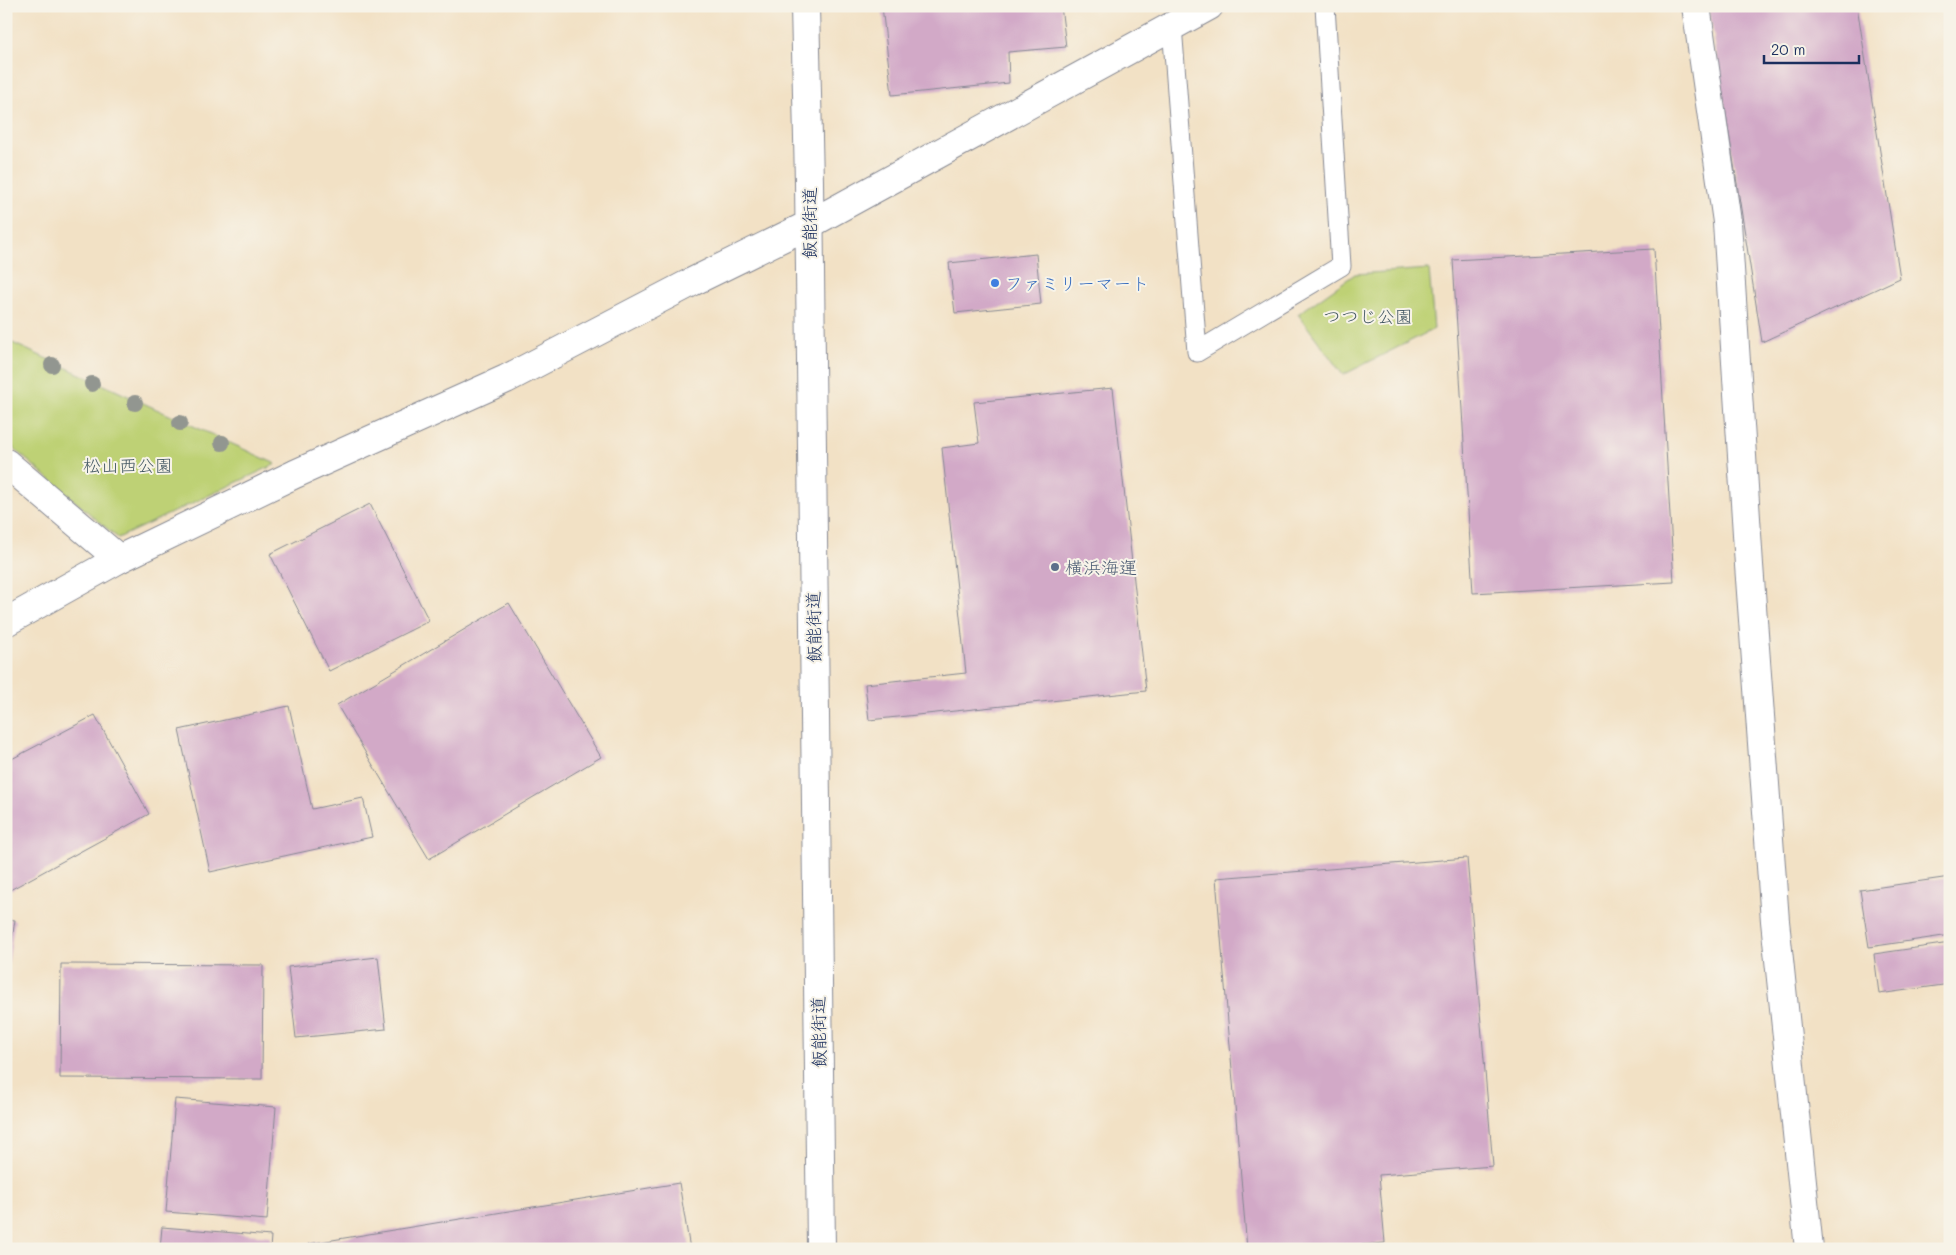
<svg xmlns="http://www.w3.org/2000/svg" width="1956" height="1255" viewBox="0 0 1956 1255" font-family="Mali,'Klee One',sans-serif">
<style>
.green{fill:#bed175;stroke:#6c806a}
.building{fill:#d2a9c7}
.lines{fill:none;stroke-linecap:round;stroke-linejoin:round}
.service-casing{stroke:#868892;stroke-width:21}
.minor-casing{stroke:#868892;stroke-width:30}
.tertiary-casing{stroke:#868892;stroke-width:30}
.service{stroke:#fff;stroke-width:19}
.minor{stroke:#fff;stroke-width:28}
.tertiary{stroke:#fff;stroke-width:28}
.tree{fill:#929690}
.shop-dot{fill:#3f7fe0;stroke:#f7f3e8;stroke-width:2}
.service-dot{fill:#5c6f8a;stroke:#f7f3e8;stroke-width:2}
.labels{text-anchor:middle;dominant-baseline:central;stroke-width:4;stroke-linejoin:round;paint-order:stroke}
.street-label{font-size:18px;fill:#1b2f5e;stroke:#f7f3e8}
.shop-label{font-size:18px;fill:#366cbe;stroke:#f7f3e8;text-anchor:start}
.park-label{font-size:18px;fill:#445864;stroke:#f7f3e8}
.service-label{font-size:18px;fill:#4e5e75;stroke:#f7f3e8;text-anchor:start}
</style>
<rect width="100%" height="100%" fill="#f7f3e8"/>
<filter id="ink" filterUnits="userSpaceOnUse"><feTurbulence type="fractalNoise" baseFrequency=".02" numOctaves="2"/><feDisplacementMap in="SourceGraphic" scale="10" xChannelSelector="R" yChannelSelector="G"/><feConvolveMatrix kernelMatrix="1 2 1 2 8 2 1 2 1" color-interpolation-filters="sRGB"/></filter>
<filter id="wash" filterUnits="userSpaceOnUse"><feTurbulence type="fractalNoise" baseFrequency=".0096" numOctaves="4" result="noise"/><feDisplacementMap in="SourceGraphic" scale="20" xChannelSelector="R" yChannelSelector="G"/><feGaussianBlur stdDeviation="1.12" result="paint"/><feColorMatrix in="noise" values="0 0 0 0 0 0 0 0 0 0 0 0 0 0 0 0 0 1.4 0 .05"/><feComposite in="paint" operator="in"/></filter>
<g filter="url(#wash)">
<rect width="100%" height="100%" fill="#f2e1c5"/>
<path class="green" d="M1429 269 1434 329 1343 375 1298 314 1355 274Z
M6 340 276 464 118 538 6 442Z"/>
<g id="blocks">
<path class="building" d="M882 6H1061L1066 47 1008 52 1009 83 892 95Z
M1709 6H1857L1900 278 1762 342Z
M1654 249 1674 582 1473 593 1453 260Z
M1036 254 1041 304 955 313 949 263Z
M1113 388 1146 691 869 720 865 684 966 673 942 448 979 443 974 402Z
M370 504 429 621 329 671 270 554Z
M509 603 601 757 429 859 337 705Z
M289 706 312 809 363 798 372 837 210 872 179 730Z
M95 715 149 814 10 890 6 883V762Z
M1467 858 1493 1166 1379 1175 1385 1243 1312 1249H1247L1216 878Z
M1950 877V935L1869 947 1860 890Z
M6 919 15 920 7 972H6Z
M1950 943V984L1879 994 1874 954Z
M378 957 386 1029 296 1038 288 967Z
M61 964 263 965 262 1079 60 1078Z
M175 1099 276 1107 267 1220 166 1212Z
M679 1183 690 1249H309L308 1244Z
M162 1227 271 1236 270 1249H160Z"/>
</g>
</g>
<g filter="url(#ink)">
<use href="#blocks" fill-opacity="0" stroke="#868892" stroke-width="1"/>
<g class="lines">
<defs>
<path id="service" d="M1172 26 1197 352 1341 266 1325 6"/>
<path id="minor" d="M1696 6 1727 222 1749 565 1775 921 1809 1249
M808 225 1209 6
M6 463 119 559 6 622"/>
<path id="tertiary" d="M805 6 809 182 821 1249
M119 559 295 474 506 379 692 282 808 225"/>
</defs>
<use href="#service" class="service-casing"/>
<use href="#minor" class="minor-casing"/>
<use href="#tertiary" class="tertiary-casing"/>
<use href="#service" class="service"/>
<use href="#minor" class="minor"/>
<use href="#tertiary" class="tertiary"/>
</g>
<g class="tree">
<circle cx="52" cy="365" r="8"/>
<circle cx="92" cy="384" r="8"/>
<circle cx="135" cy="403" r="8"/>
<circle cx="180" cy="423" r="8"/>
<circle cx="222" cy="443" r="8"/>
</g>
</g>
<circle class="shop-dot" cx="995" cy="283" r="5"/>
<circle class="service-dot" cx="1055" cy="567" r="5"/>
<g class="labels">
<g class="street-label">
<text transform="translate(809 223) rotate(-90)">飯能街道</text>
<text transform="translate(813 627) rotate(-91)">飯能街道</text>
<text transform="translate(818 1032) rotate(-91)">飯能街道</text>
</g>
<g class="shop-label">
<text x="1005" y="283">ファミリーマート</text>
</g>
<g class="park-label">
<text x="1368" y="316">つつじ公園</text>
<text x="128" y="465">松山西公園</text>
</g>
<g class="service-label">
<text x="1065" y="567">横浜海運</text>
</g>
</g>
<rect width="1956" height="1255" fill="none" stroke="#f7f3e8" stroke-width="25"/>
<path d="M1764 55v8h95v-8" fill="none" stroke="#1b2f5e" stroke-width="2.5"/>
<text x="1771" y="55" font-size="15" fill="#1b2f5e" stroke="#f7f3e8" stroke-width="4" paint-order="stroke">20 m</text>
</svg>
